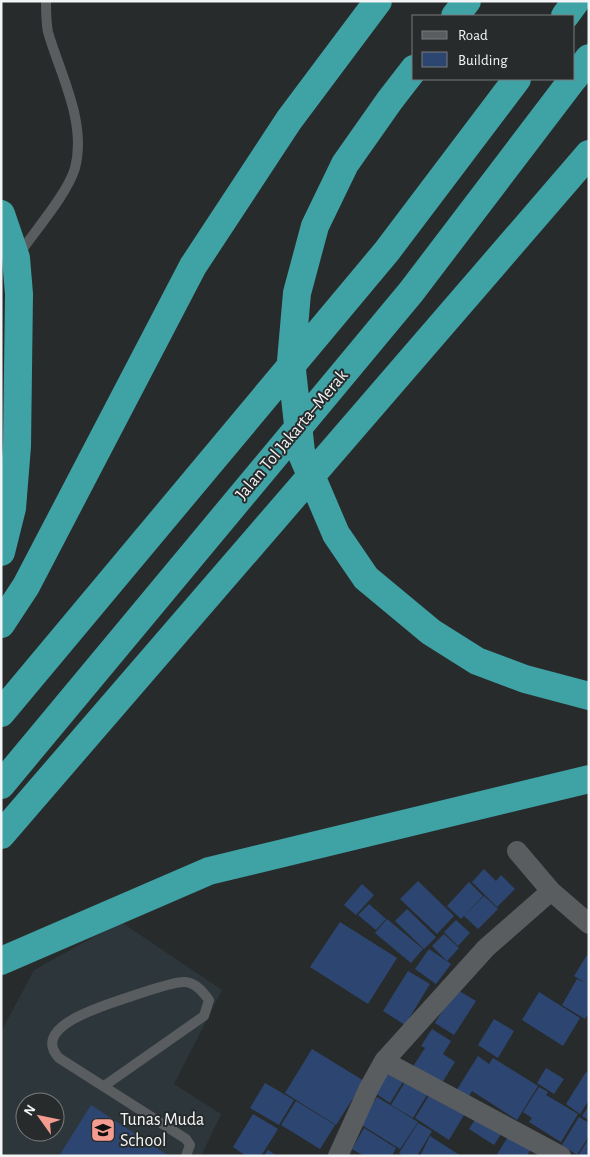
<svg xmlns="http://www.w3.org/2000/svg" width="590" height="1157" viewBox="0 0 590 1157" font-family="'Alegreya Sans',sans-serif">
<style>
.built{fill:#2d363b;fill-rule:evenodd}
.building{fill:#2d4671}
.lines{fill:none;stroke-linecap:round;stroke-linejoin:round}
.lane{stroke:#5a5d5f;stroke-width:10}
.street{stroke:#5a5d5f;stroke-width:20}
.highway{stroke:#3fa2a5;stroke-width:28}
.labels{text-anchor:middle;dominant-baseline:central;stroke-width:4;stroke-linejoin:round;paint-order:stroke}
.street-label{font-size:18px;fill:#f2f4f5;stroke:#282b2c}
.poi-label{font-size:18px;fill:#f2f4f5;stroke:#282b2c;text-anchor:start}
</style>
<rect width="100%" height="100%" fill="#282b2c"/>
<path class="built" d="M121 922 222 990 174 1084 221 1114 201 1156H1V1032L34 970ZM25 1102H55V1132H25Z"/>
<path class="building" d="M484 869 496 881 501 875 515 889 497 907 472 882Z
M418 881 454 916 437 934 400 899Z
M469 882 483 896 461 919 447 906Z
M362 884 374 895 356 915 344 905Z
M484 896 498 909 478 929 464 916Z
M369 904 386 919 376 930 358 915Z
M407 909 436 937 424 949 395 921Z
M387 919 423 949 411 963 375 933Z
M456 920 470 933 458 946 444 932Z
M340 922 397 958 368 1004 310 967Z
M444 934 459 948 447 961 432 946Z
M429 949 451 964 436 984 415 969Z
M589 952V1013L585 1019 562 1005 577 979 586 983 574 976Z
M408 971 430 984 405 1025 383 1011Z
M456 989 476 1001 454 1035 435 1023Z
M539 992 580 1018 563 1046 522 1020Z
M494 1019 514 1031 498 1058 478 1045Z
M432 1029 451 1041 443 1054 455 1062 440 1086 412 1068 425 1048 421 1046Z
M312 1049 364 1081 336 1125 285 1093Z
M478 1056 489 1064 493 1058 538 1086 517 1120 472 1091 468 1098 456 1091Z
M391 1067 406 1077 390 1103 375 1093Z
M546 1068 564 1079 554 1094 537 1083Z
M586 1072 589 1074V1100L580 1114 566 1104Z
M408 1077 430 1090 413 1118 391 1105Z
M265 1083 294 1100 279 1125 250 1108Z
M539 1087 548 1092 546 1095 578 1114 561 1142 529 1122 532 1118 523 1112Z
M433 1089 467 1110 449 1140 415 1118Z
M377 1097 418 1122 400 1149 360 1124Z
M296 1101 335 1125 320 1149 281 1125Z
M91 1105 169 1156H59Z
M589 1105V1120L582 1116Z
M253 1114 278 1129 261 1156H246L233 1147Z
M478 1115 503 1131 494 1145 469 1129Z
M579 1117 589 1123V1136L577 1155 562 1145Z
M418 1123 432 1131 417 1156H403L399 1153Z
M364 1128 396 1148 392 1156H364L352 1149Z
M511 1132 533 1145 527 1156H496Z
M430 1136 461 1156H420Z
M589 1138V1156H578Z
M268 1150 277 1156H264Z"/>
<g class="lines">
<path class="lane" d="M19 254C34 232 68 193 75 168 87 122 60 74 48 32 46 22 46 11 46 1
M104 1086 204 1016 209 1000C203 992 196 983 185 982 173 981 139 994 126 998 107 1005 29 1026 59 1058L186 1139 190 1145 186 1156"/>
<path class="street" d="M517 851 551 891 589 924
M384 1061 561 1156
M338 1156 369 1088 384 1061 486 948 551 891"/>
<path class="highway" d="M455 16 467 1
M565 16 576 1
M414 69 390 100 345 164 315 226 297 293 291 361 301 452 336 534 366 578 431 632 477 661 525 679 589 696
M574 78 589 58
M1 214 16 258 19 294 17 446 12 508 1 552
M1 624 26 586 193 266 289 120 378 1
M1 713 387 251 517 79
M1 785 411 292 573 79
M1 835 589 154
M1 961 209 871 589 779"/>
</g>
<defs>
<symbol id="school-square" viewBox="-11 -11 22 22"><rect x="-9" y="-9" width="18" height="18" rx="4" fill="#f59c90" stroke="#282b2c"/><path d="M0-5L7-2L0 1L-7-2ZM-4 1L0 2.5L4 1V4Q0 6-4 4Z" fill="#111"/></symbol>
</defs>
<g fill-rule="evenodd">
<use href="#school-square" x="89" y="1116" width="28" height="28"/>
</g>
<g class="labels">
<g class="street-label">
<text transform="translate(292 435) rotate(-50)">Jalan Tol Jakarta–Merak</text>
</g>
<g class="poi-label">
<text x="120" y="1120">Tunas Muda<tspan x="120" dy="21">School</tspan></text>
</g>
</g>
<rect width="590" height="1157" fill="none" stroke="#f2f4f5" stroke-width="5"/>
<rect x="412" y="15" width="162" height="65" fill="#282b2c" stroke="#797b7c"/>
<rect x="422" y="31" width="25" height="8" fill="#5a5d5f" stroke="#797b7c"/>
<text x="458" y="40" font-size="15" fill="#f2f4f5">Road</text>
<rect x="422" y="52" width="25" height="15" fill="#2d4671" stroke="#797b7c"/>
<text x="458" y="65" font-size="15" fill="#f2f4f5">Building</text>
<g transform="translate(40 1117) rotate(303)"><circle r="24" fill="#282b2c" stroke="#797b7c"/>
<path d="M0-4L9 19L0 12L-9 19Z" fill="#f59c90"/>
<text y="-8" font-size="14" font-weight="bold" text-anchor="middle" fill="#f2f4f5">N</text>
</g>
</svg>
